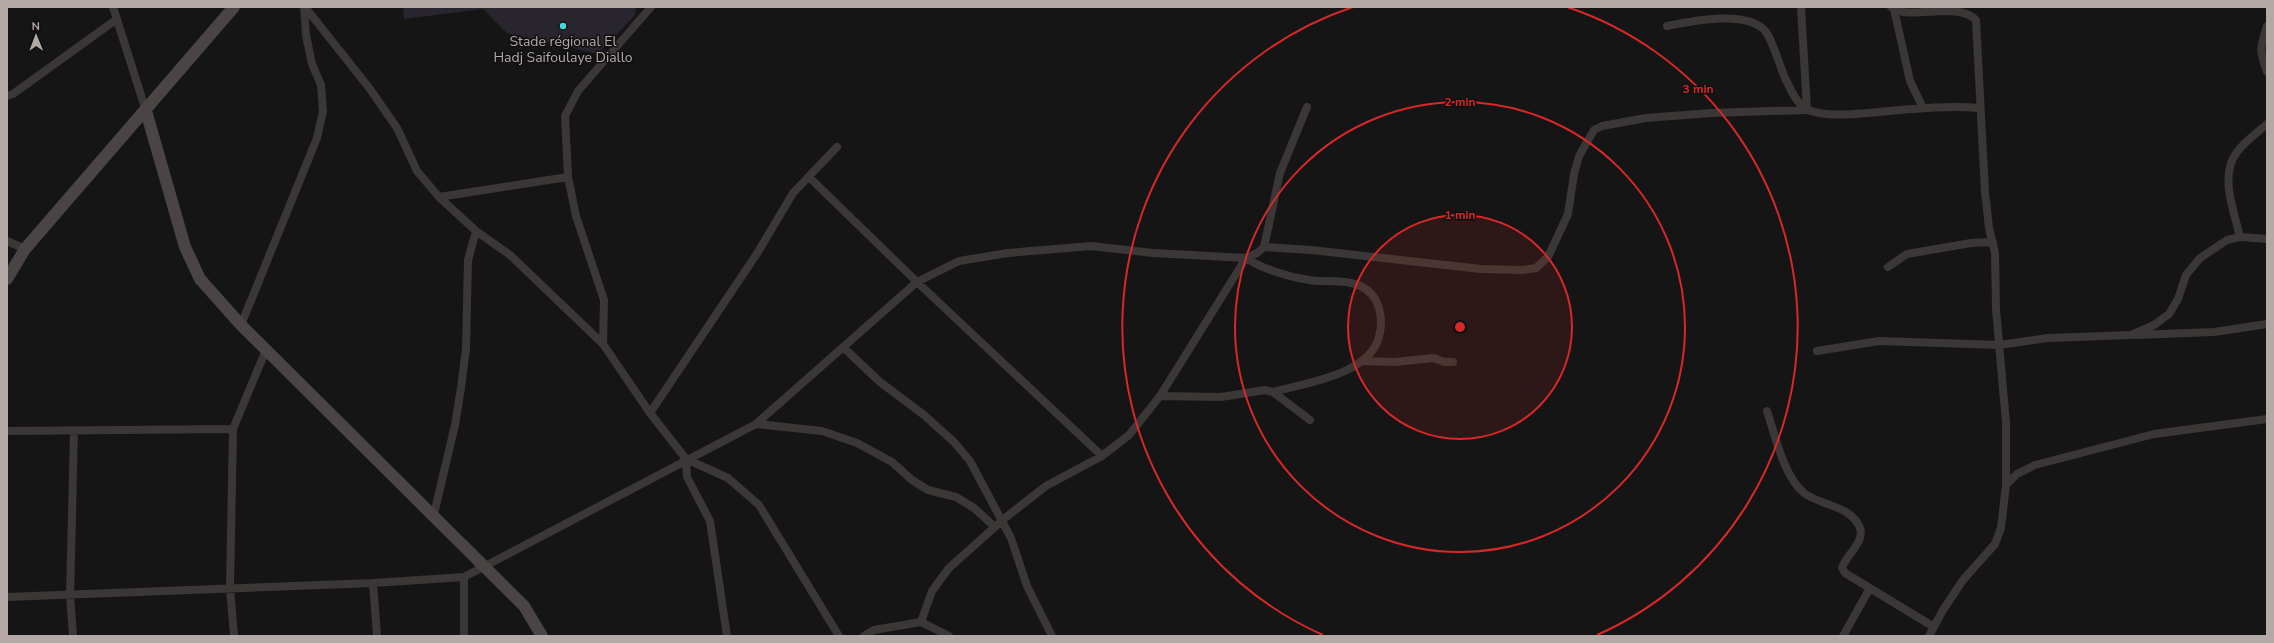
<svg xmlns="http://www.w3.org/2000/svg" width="2274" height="643" viewBox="0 0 2274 643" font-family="'Nunito Sans',sans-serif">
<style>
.green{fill:#29252e}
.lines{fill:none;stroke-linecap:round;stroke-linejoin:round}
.street{stroke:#3b3736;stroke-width:8}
.secondary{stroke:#4a4544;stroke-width:12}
.ring{fill:none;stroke:#d62828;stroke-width:2}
.poi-dot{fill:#42d8e0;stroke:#111010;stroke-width:1.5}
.labels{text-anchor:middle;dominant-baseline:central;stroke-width:3;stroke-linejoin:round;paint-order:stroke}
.poi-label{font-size:14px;fill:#b5a9a8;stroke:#111010}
.centre{fill:#d62828;stroke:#111010;stroke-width:2}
.ring-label{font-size:12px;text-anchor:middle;font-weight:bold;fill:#d62828;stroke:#111010;stroke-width:3;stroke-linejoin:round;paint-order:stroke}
</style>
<rect width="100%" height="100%" fill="#161515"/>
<path class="green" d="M403 7H636L635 15 598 54 507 33 483 9 404 19Z"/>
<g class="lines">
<path class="street" d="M113 7 146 111
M305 7 370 89 397 128 417 171 439 197 476 231 510 255 603 344 650 413 686 459 728 478 759 505 839 636
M1891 7C1909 22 1957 0 1976 20L1985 192 1989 228 1995 253 1996 309 2006 423V485
M1894 9 1910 81 1923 108
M1667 26C1692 21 1749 9 1766 32 1774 43 1780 69 1787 82 1792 92 1797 104 1807 109 1827 121 1888 110 1912 109 1935 107 1957 106 1979 108
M2267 26C2260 49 2259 49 2267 72
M7 96 13 94 117 19
M809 177 917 282 1102 456
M439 197 568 177
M2240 237C2234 211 2219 175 2237 152 2245 141 2257 133 2267 124
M7 241 25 249
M1264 247 1311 250 1481 269 1522 270 1536 268 1548 257 1568 214 1574 174 1579 156 1594 130 1602 126 1646 118 1711 113 1807 110 1801 7
M1888 267 1907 254 1971 243 1993 242
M241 325 317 138 323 111 321 85 312 64 306 35 304 7
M2136 335 2214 332 2267 324
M603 344 604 300 576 216 568 177 565 116 578 91 651 7
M844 348 880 382 924 415 954 442 970 461 1011 538 1027 586 1052 636
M1817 351 1879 341 1999 345 2048 338 2131 335 2154 325 2169 314 2178 299 2186 275 2200 258 2227 240 2240 237 2267 239
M1363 361 1395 362 1434 358 1444 362H1453
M1160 396 1221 397 1265 390 1273 392 1310 420
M1767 411C1775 435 1784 477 1804 493 1821 506 1851 505 1860 528 1865 542 1846 555 1842 568L1845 573 1934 627
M650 413 758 252 793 193 837 147
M756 424 822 431 857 443 892 462 912 480 928 490 956 497 974 508 995 527
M233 429 230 587 234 636
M7 431 233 429 266 350
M686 459 687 477 710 521 727 636
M434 514 455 425 461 388 466 349 468 260 476 231
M373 583 377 636
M7 597 373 583 464 577 756 424 917 282 959 261 1008 253 1091 246 1153 253 1246 258 1257 253 1264 247 1280 173 1307 107
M921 622 932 591 949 568 1005 518 1046 486 1102 456 1129 435 1160 396 1246 258C1262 269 1289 277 1309 280 1322 282 1337 280 1351 283 1377 288 1385 313 1379 337 1369 375 1305 383 1273 392
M73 636 70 595 74 431
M464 636V577
M864 636 874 630 921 622 949 636
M1843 636 1870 588
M1929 636 1943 610 1963 580 1995 544 2001 528 2006 485 2017 474 2035 465 2154 434 2267 419"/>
<path class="secondary" d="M146 111 185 247 200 279 241 325 524 606 542 636
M7 279 25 249 234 7"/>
</g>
<circle cx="1460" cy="327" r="112" fill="#d62828" fill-opacity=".12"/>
<g class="ring">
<circle cx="1460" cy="327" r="112"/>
<circle cx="1460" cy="327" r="225"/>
<path d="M1323 635A337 337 0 0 1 1353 7M1567 7A337 337 0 0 1 1597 635"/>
</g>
<circle class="poi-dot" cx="563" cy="26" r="4"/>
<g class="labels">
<g class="poi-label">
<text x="563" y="41">Stade régional El<tspan x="563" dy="16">Hadj Saifoulaye Diallo</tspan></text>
</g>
</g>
<circle cx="1460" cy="327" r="6" class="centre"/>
<g class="ring-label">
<text x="1698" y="93">3 min</text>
<text x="1460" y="106">2 min</text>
<text x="1460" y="219">1 min</text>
</g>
<rect width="2274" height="643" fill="none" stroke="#b5a9a8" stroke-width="16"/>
<g transform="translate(36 36) rotate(359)" stroke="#111010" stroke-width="3" paint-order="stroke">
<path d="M0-3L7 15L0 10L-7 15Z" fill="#b5a9a8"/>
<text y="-6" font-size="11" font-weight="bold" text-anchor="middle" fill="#b5a9a8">N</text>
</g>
</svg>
